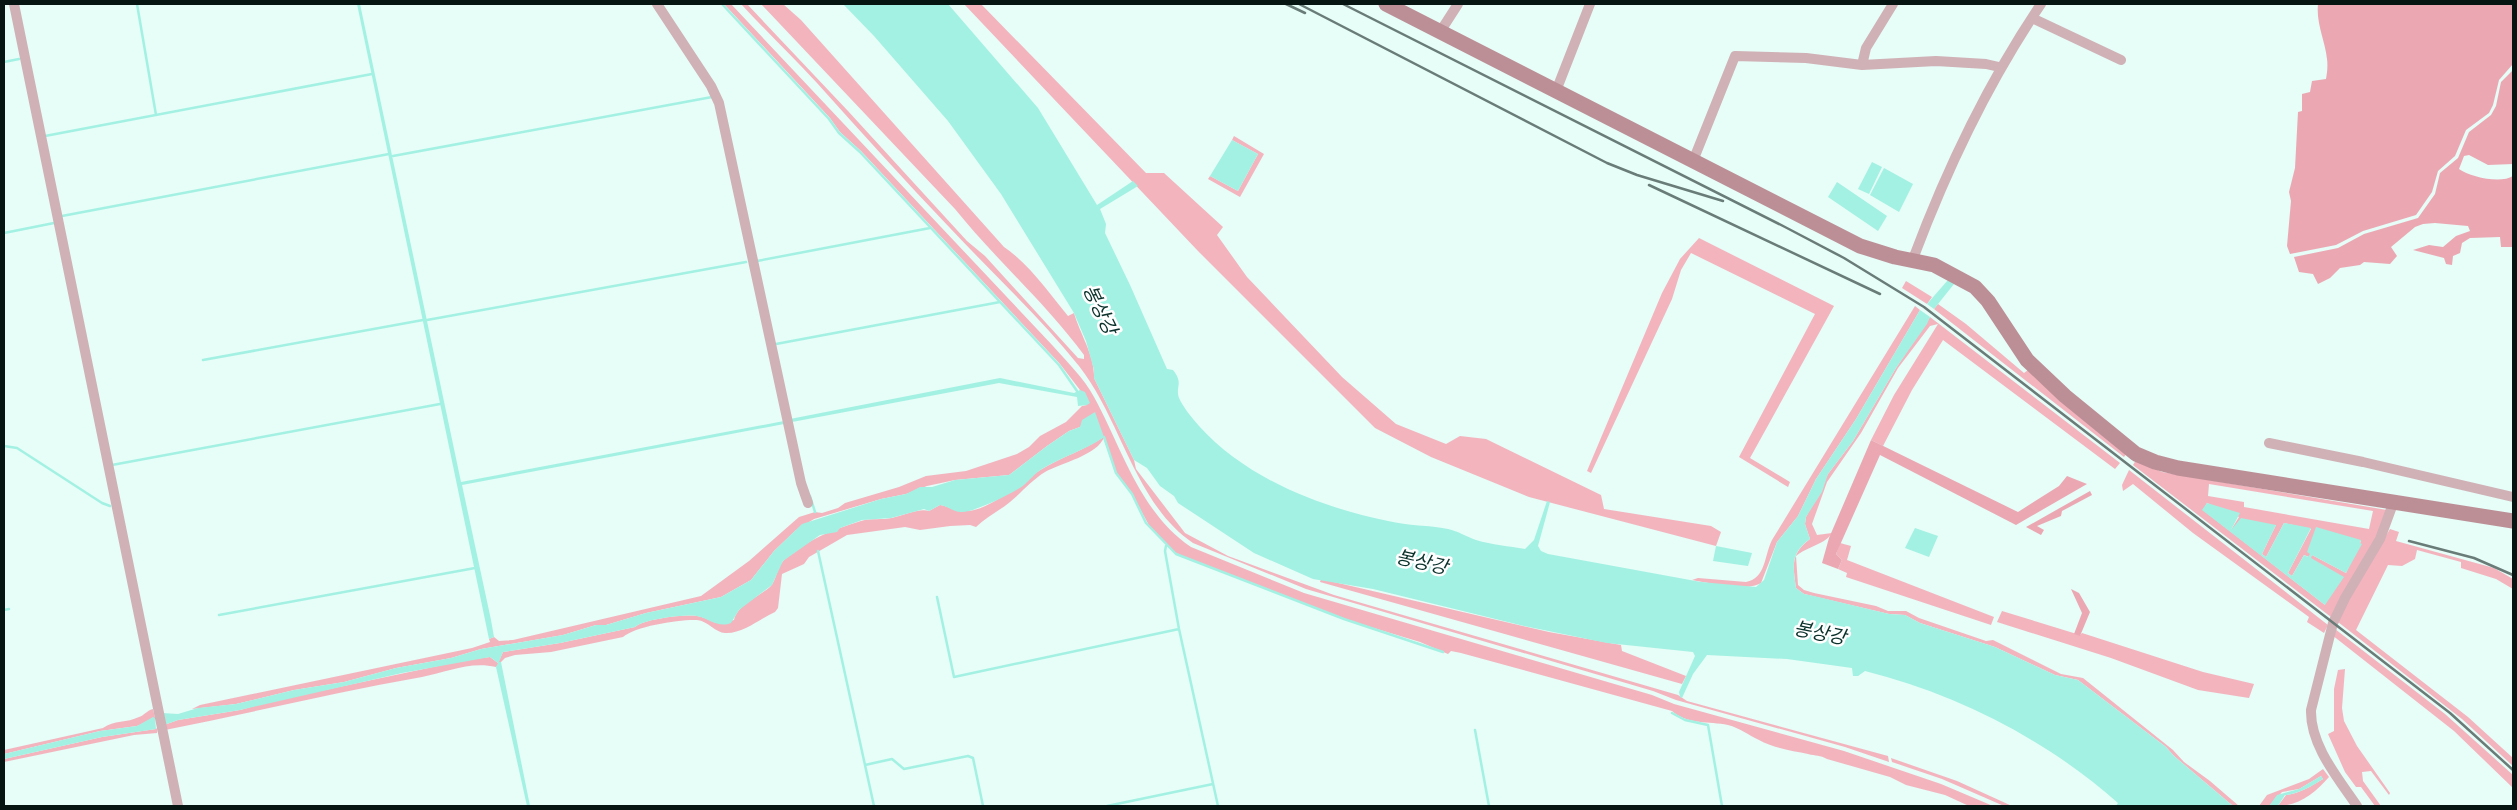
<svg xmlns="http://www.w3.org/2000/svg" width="2517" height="810" viewBox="0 0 2517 810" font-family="Barlow,'Noto Sans KR',sans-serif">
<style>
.green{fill:#f3b4be;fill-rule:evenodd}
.forest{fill:#eba8b3}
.water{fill:#a3f1e2}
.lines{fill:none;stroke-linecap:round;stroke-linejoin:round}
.stream{stroke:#a3f1e2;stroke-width:2.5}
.minor{stroke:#d0b1b6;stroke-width:10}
.secondary{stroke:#bc8f96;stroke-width:15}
.rail{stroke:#6a7c78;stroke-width:2.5}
.labels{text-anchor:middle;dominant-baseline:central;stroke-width:5;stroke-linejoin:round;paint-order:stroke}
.water-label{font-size:19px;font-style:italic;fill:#0b312b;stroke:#fff}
</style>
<rect width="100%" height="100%" fill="#e6fdf8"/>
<path class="green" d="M724 4H731L1053 346C1067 362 1084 378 1094 397 1122 448 1140 513 1191 547L1304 593 1652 695 1674 704 1844 751 1941 784 1993 806H1969L1945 795 1906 785 1890 777 1827 759C1820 755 1816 756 1808 754 1793 751 1773 748 1759 740 1748 735 1740 728 1728 725 1709 721 1688 725 1672 711L1461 653 1451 651 1448 654 1420 642 1344 619 1176 554 1151 529 1132 494 1116 472 1094 413 1080 427 1069 431 1047 446 1009 475 955 480 927 486 906 494 881 499 814 519 796 530 774 551 751 580 721 597 646 613 606 625H596L563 635 481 649 451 658 396 668 344 682 294 690 236 704 192 709 200 705 472 648 490 642 489 639 494 637 499 641 513 640 701 596 749 561 799 517 815 512 822 513 838 508 845 503 899 487 926 476 966 471 1017 454 1029 447 1040 436 1066 422 1082 406 1087 405 1080 390 1060 364 861 151 840 132 830 118Z
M741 4H747L848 111 967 241 985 256 1078 358 1084 359V355C1045 302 996 260 955 209L761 4H783L801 20 1004 247C1030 265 1048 292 1068 316L1074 313C1080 334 1095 356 1094 378L1134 460 1136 469 1185 533 1228 556 1334 595 1678 695 1687 701 1888 756 1889 762 1845 747 1676 700 1653 691 1306 589 1193 543C1135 504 1121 419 1079 366 1040 317 993 274 950 228 905 181 861 132 817 83 792 56 766 31 741 4Z
M964 4H981L1146 173H1164L1223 227 1217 235 1247 277 1342 377 1396 424 1446 444 1460 436 1486 439 1601 495 1604 509 1711 526 1721 532 1716 546 1529 497 1431 457 1375 428 1198 251Z
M1234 136 1264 154 1240 197 1208 179 1210 176 1238 191 1258 154 1232 140Z
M1699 238 1834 306 1750 458 1790 482 1788 487 1739 457 1815 314 1691 253 1681 270 1672 299 1591 473 1587 471 1662 293 1680 259Z
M1906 281 1932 297 1927 304 1902 288Z
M1938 304 1966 324 2024 373 2028 370 2127 453 2124 457 1934 309Z
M1915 306 1920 310 1856 419 1816 479 1798 516 1777 542 1761 583C1746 592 1710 583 1692 580L1698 578 1746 582C1766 578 1764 556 1772 540Z
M1930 317 2120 463 2115 469 1943 340 1912 390 1883 446 1871 440 1894 395 1938 324 1930 326 1898 368 1861 433 1827 482 1812 524 1817 535 1832 533C1826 544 1806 547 1796 556L1798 585 1804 590 1814 593 1876 606 1888 611H1906L1919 618 1986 641 1993 640 2061 674 2083 678 2173 750 2184 762 2210 781 2239 806H2233L2174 756 2166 747 2078 680 2055 675 1995 647 1920 623 1905 615 1889 614 1804 594 1796 588C1793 566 1790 554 1810 539L1805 524 1806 517 1828 474 1853 441 1896 368Z
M1104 437C1098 455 1061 463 1045 472 1032 480 1022 492 1010 502 999 511 986 517 976 527L970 525 950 526 920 530 905 527 847 535 809 557 804 564 782 574 778 608 775 612C759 619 743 634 725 633 716 633 708 621 697 620 681 619 635 626 623 637L551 652 515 655 505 658 496 667C470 661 447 672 422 677 336 692 251 713 165 730L164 725 178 720 240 710 268 702 466 660 490 657 498 663 503 652 560 643 635 627C644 619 685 614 697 616 717 620 710 627 734 620 738 604 758 597 770 587 777 580 776 568 784 560 806 540 834 529 861 521 871 518 882 520 892 518 902 516 919 508 929 511L940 505C948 506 958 512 966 511 990 511 1021 481 1042 469 1062 457 1084 450 1104 437Z
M2136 460 2162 472 2387 510 2375 543 2331 617 2133 465ZM2209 484 2373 511 2369 529 2244 507V502L2208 496ZM2207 503 2239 517 2231 530 2276 525 2262 554 2266 557 2284 523 2311 529 2288 573 2292 576 2304 555 2309 557 2311 554 2361 541 2346 573 2312 555 2310 558 2325 605 2203 510Z
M2129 470 2328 625 2324 633 2307 622 2309 617 2193 533 2133 484 2123 491 2122 485Z
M2390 529 2399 532 2396 541 2494 568 2513 579V589L2496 579 2461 568V562L2417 550 2415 559 2402 566 2388 565 2356 630 2468 717 2513 758V766L2462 719 2338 622 2347 600Z
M1840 543 1851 546 1847 560 1994 617 1991 625 1846 577 1847 573 1838 569 1842 560 1836 554Z
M1321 579 1549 632 1621 645 1622 651 1686 676 1682 684 1320 582Z
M2002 611 2080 635 2082 633 2203 672 2254 684 2249 698 2198 690 2111 658 1997 622Z
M2335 629 2445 714 2513 775V788L2454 731 2332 635Z
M2345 669 2342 708 2344 721 2357 746 2390 793 2389 795 2371 771 2362 772 2363 781 2381 806H2375L2361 787H2356L2345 772 2328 734 2334 731V689L2338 670Z
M153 709 155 718 137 726 100 731 4 754V750L103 728C114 720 127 723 139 717 145 715 146 711 153 709Z
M158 727 157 733 134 735 4 762V759L102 737 156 729Z
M1891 758 1957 781 2012 806H2004L1942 779 1892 762Z
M2323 769 2329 777C2316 792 2299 806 2278 806L2286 795C2299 794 2311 786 2323 779L2321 776 2299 789 2282 792 2269 806H2259L2267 795 2309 779Z"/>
<path class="forest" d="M2318 4H2513V64L2499 80 2493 105 2489 113 2466 130 2455 156 2438 171 2432 192 2416 215 2363 231 2336 245 2290 254 2287 246 2291 201 2289 192 2295 168 2298 112 2302 111V94L2310 92 2312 81 2326 79C2327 73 2328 66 2327 59 2325 40 2316 24 2318 4Z
M2513 70V164L2488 165 2469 155 2464 156 2459 169C2470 177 2501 184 2513 176V247H2501L2500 237 2470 238 2462 243 2460 253 2453 256 2452 265 2446 264 2444 258 2413 250 2429 245 2443 247 2456 236 2470 231 2468 226 2435 223 2423 224 2415 227 2391 247 2397 256 2390 264 2364 262 2360 265 2340 268 2330 278 2318 284 2313 274 2299 272 2294 257 2338 248 2364 234 2418 218 2435 194 2440 173 2458 158 2469 132 2491 115 2496 106 2501 82Z
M1871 440 2018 512 2059 486 2067 476 2087 484 2016 525 1880 455 1836 554 1842 560 1838 569 1822 563 1829 538Z
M2090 491 2092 495 2062 511 2061 516 2037 526 2044 530 2041 535 2026 527Z
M2071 589 2079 593 2090 612 2080 636 2074 634 2082 613Z"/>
<path class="water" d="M357 4H360L461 482 784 421V424L462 485 491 620 494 637 489 639Z
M843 4H948L1038 108 1097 205 1133 181 1138 186 1100 209 1106 224 1105 233 1130 285 1167 369 1173 370C1184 384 1175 386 1179 398 1183 407 1192 418 1199 426 1247 479 1320 507 1388 521 1408 526 1429 525 1448 529 1458 531 1467 537 1476 540 1492 545 1509 546 1525 549L1534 540 1547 501 1550 502 1538 546 1541 551 1548 554 1701 582 1756 587 1764 580 1777 542 1798 516 1816 479 1856 419 1920 310 1930 317 1927 324 1896 368 1853 441 1828 474 1822 492 1806 517 1805 524 1810 539C1790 553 1793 566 1796 588L1804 594 1814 596 1889 614 1905 615 1920 623 1995 647 2055 675 2078 680 2166 747 2174 756 2233 806H2116L2118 803C2047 740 1957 694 1865 671L1858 676H1853L1852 668 1787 659 1707 655 1693 674 1682 698 1680 697 1679 692 1695 656 1693 652 1607 643 1524 626 1373 589 1313 579 1254 553 1178 503 1174 496 1160 486 1147 468 1134 460 1094 378V370L1086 341 1074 313 1001 194 948 121 874 36Z
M1232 140 1258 154 1238 191 1210 176Z
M1872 162 1882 167 1869 194 1858 189Z
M1884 168 1913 184 1899 212 1870 195Z
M1837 182 1887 216 1878 231 1828 197Z
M1948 280 1954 284 1934 309 1927 304Z
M1000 378 1074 393 1080 390 1085 392 1090 403 1087 405 1078 406 1077 397 999 383 792 422 790 419Z
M1095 412 1104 437C1084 451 1061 457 1042 469 1035 473 1030 480 1024 485 1014 493 973 513 961 512 954 512 947 506 940 505L929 511 924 509 891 518 862 520 840 528 837 532 820 535 783 561 772 585 739 610 731 623C718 628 710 619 697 616 686 614 644 619 635 627L560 643 503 652 499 662H501L530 806H527L496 667 498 663 490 657 402 673 240 710 178 720 164 725 162 713 178 714 198 708 236 704 294 690 344 682 396 668 451 658 481 649 563 635 596 625H606L646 613 721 597 751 580 774 551 802 524 881 499 906 494 920 487H932L955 480 1009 475 1047 446 1069 431 1080 427 1082 420Z
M2207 503 2240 513 2231 530 2241 518 2276 525 2262 554 2266 557 2284 523 2311 528 2288 573 2292 576 2304 555 2308 557 2310 554 2307 552 2316 527 2361 540 2360 543 2362 544 2346 573 2312 555 2311 558 2344 577 2325 605 2202 510Z
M1915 528 1938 536 1929 557 1905 548Z
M1716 546 1752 553 1748 566 1713 561Z
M153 717 155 718 156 729 102 737 4 759V754L100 731 137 726Z
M2321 776 2323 779C2312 786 2299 794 2285 795L2278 806H2269L2277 795 2299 789Z"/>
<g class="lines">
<path class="stream" d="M137 4 156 115
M722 4 829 119 839 133 860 152 1059 365 1077 391
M4 62 19 59
M45 136 372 74
M393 156 712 97
M62 216 389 154
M4 233 54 223
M757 261 930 228
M427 320 746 262
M776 344 1000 302
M203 360 423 320
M1104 437 1116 473 1132 494 1146 523 1176 554 1344 619 1443 652
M4 446 17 448 102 503 110 506
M112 465 440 404
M810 496 815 512
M1166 546 1165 551 1179 629 1218 806
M818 551 874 806
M937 597 954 677 1179 629
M4 610 9 609
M219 615 475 568
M1672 713 1685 720 1708 725 1722 806
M1475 730 1489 806
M865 765 892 759 904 769 968 756 973 758 983 806
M1107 806 1213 784"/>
<path class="minor" d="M14 4 178 806
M657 4 711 86 719 103 801 483 808 503
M2032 18 2121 60
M1440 32 1458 4
M1862 65 1866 48 1893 4
M1556 91 1590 4
M1693 161 1735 56 1806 58 1862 65 1936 61 1986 64 1999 67
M1913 259C1947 168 1987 84 2041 4
M2269 443 2363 462 2513 497
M2357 806C2338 778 2310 745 2311 710L2333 623 2345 598 2380 539 2394 501"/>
<path class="secondary" d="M1386 4 1860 246 1895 257 1934 265 1975 287 1988 301 2027 360 2065 396 2136 454 2155 462 2178 468 2513 521"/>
<path class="rail" d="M1286 4 1305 13
M1299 4 1607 163 1637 175 1723 201
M1343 4 1785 227 1844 258 1924 307 2450 713 2513 770
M1649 185 1880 294
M2409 541 2474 558 2513 575"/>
</g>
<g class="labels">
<g class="water-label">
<text transform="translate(1101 309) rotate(64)">봉상강</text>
<text transform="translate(1422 561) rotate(13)">봉상강</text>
<text transform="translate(1820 632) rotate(11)">봉상강</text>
</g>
</g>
<rect width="2517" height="810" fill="none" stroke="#071512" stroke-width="10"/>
</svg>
